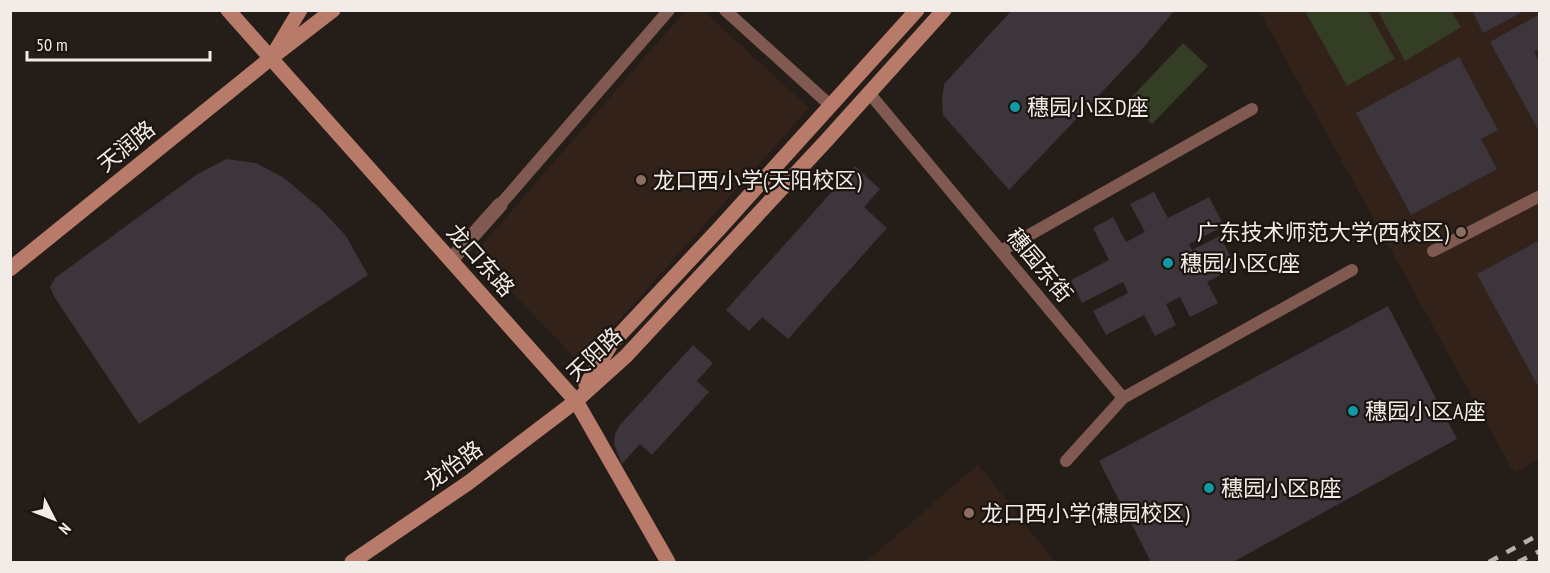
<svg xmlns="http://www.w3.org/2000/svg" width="1550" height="573" viewBox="0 0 1550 573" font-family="'PT Sans Narrow','Noto Sans SC',sans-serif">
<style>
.education{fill:#322219}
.green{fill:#343e25}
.building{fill:#3c353c}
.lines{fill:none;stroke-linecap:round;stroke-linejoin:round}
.lane{stroke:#805a50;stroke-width:12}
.street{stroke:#805a50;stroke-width:15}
.secondary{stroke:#b87b6a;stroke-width:15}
.rail{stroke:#b6b1ac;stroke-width:4.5;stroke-dasharray:10 10;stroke-linecap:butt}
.culture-dot{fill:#0f9aa8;stroke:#1b140f;stroke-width:2}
.education-dot{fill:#8d6e63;stroke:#1b140f;stroke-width:2}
.labels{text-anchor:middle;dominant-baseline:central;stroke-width:4.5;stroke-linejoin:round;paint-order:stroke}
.poi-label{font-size:22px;fill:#f1ece8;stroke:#1b140f;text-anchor:start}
.street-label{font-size:22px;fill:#f1ece8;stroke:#1b140f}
</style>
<rect width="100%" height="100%" fill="#251d18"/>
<path class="education" d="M685 11H704L809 108 580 364 475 253Z
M1259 11H1539V459L1514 473Z
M978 464 1055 562H866Z"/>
<path class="green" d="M1305 11H1368L1395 59 1347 86Z
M1378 11H1451L1461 27 1405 61Z
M1183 43 1208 66 1152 124 1127 102Z"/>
<path class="building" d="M1012 10H1175L1138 54 1009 190 943 115 942 99 944 84Z
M1472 10H1526L1483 33Z
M1540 14V49L1534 52 1540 63V133L1490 42Z
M1459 57 1498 130 1481 139 1497 169 1411 215 1356 113Z
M226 159 256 163 284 178 321 209 346 236 368 275 139 424 55 298 50 287 55 278 196 175Z
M855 166 880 189 864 207 887 228 788 339 762 317 749 331 726 310Z
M1154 192 1168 218 1209 197 1224 226 1189 244 1192 250 1220 236 1236 267 1207 282 1218 303 1190 317 1180 297 1166 304 1176 325 1155 336 1144 315 1106 335 1093 311 1128 293 1123 282 1082 303 1071 280 1109 260 1093 228 1113 217 1126 242 1145 232 1130 204Z
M1540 240V390L1477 274Z
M1388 306 1457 439 1233 562H1151L1099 461Z
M693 345 713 363 697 381 709 392 652 455 640 444 622 464 614 444 615 434 620 425Z"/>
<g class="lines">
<path class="lane" d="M725 10 831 106
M870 94 1123 398 1066 461
M500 205 669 10
M1001 251 1252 109
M1433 251 1540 196
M1123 398 1352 270"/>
<path class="street" d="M451 260 500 205"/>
<path class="secondary" d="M228 10 576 401 668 562
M276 50 300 10
M10 269 271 58 333 10
M586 385 611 344 718 230 917 10
M352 562 468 483 576 401 626 356 826 141 944 10"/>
<path class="rail" d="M1489 562 1540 534
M1518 562 1540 551"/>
</g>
<g class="culture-dot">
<circle cx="1015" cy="107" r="6"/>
<circle cx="1168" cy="263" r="6"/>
<circle cx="1353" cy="411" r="6"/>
<circle cx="1209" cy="488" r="6"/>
</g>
<g class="education-dot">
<circle cx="641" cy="180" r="6"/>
<circle cx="1461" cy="232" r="6"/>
<circle cx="969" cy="513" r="6"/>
</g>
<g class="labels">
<g class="poi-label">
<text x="1027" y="107">穗园小区D座</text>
<text x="653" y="180">龙口西小学(天阳校区)</text>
<text x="1449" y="232" text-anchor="end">广东技术师范大学(西校区)</text>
<text x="1180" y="263">穗园小区C座</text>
<text x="1365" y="411">穗园小区A座</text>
<text x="1221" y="488">穗园小区B座</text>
<text x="981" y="513">龙口西小学(穗园校区)</text>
</g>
<g class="street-label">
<text transform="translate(126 146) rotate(-39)">天润路</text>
<text transform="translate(481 260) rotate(48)">龙口东路</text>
<text transform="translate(1040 265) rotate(50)">穗园东街</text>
<text transform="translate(594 354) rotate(-43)">天阳路</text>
<text transform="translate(453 465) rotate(-36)">龙怡路</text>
</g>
</g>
<rect width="1550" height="573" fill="none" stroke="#f1ece8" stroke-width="24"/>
<g transform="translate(54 519) rotate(132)" stroke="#1b140f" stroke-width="4.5" paint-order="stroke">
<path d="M0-4.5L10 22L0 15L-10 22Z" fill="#f1ece8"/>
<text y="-9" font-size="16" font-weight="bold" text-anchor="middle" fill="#f1ece8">N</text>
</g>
<path d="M27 51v9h183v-9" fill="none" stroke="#f1ece8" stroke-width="3"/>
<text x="36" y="51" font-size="18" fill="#f1ece8" stroke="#1b140f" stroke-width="4.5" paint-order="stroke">50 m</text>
</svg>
